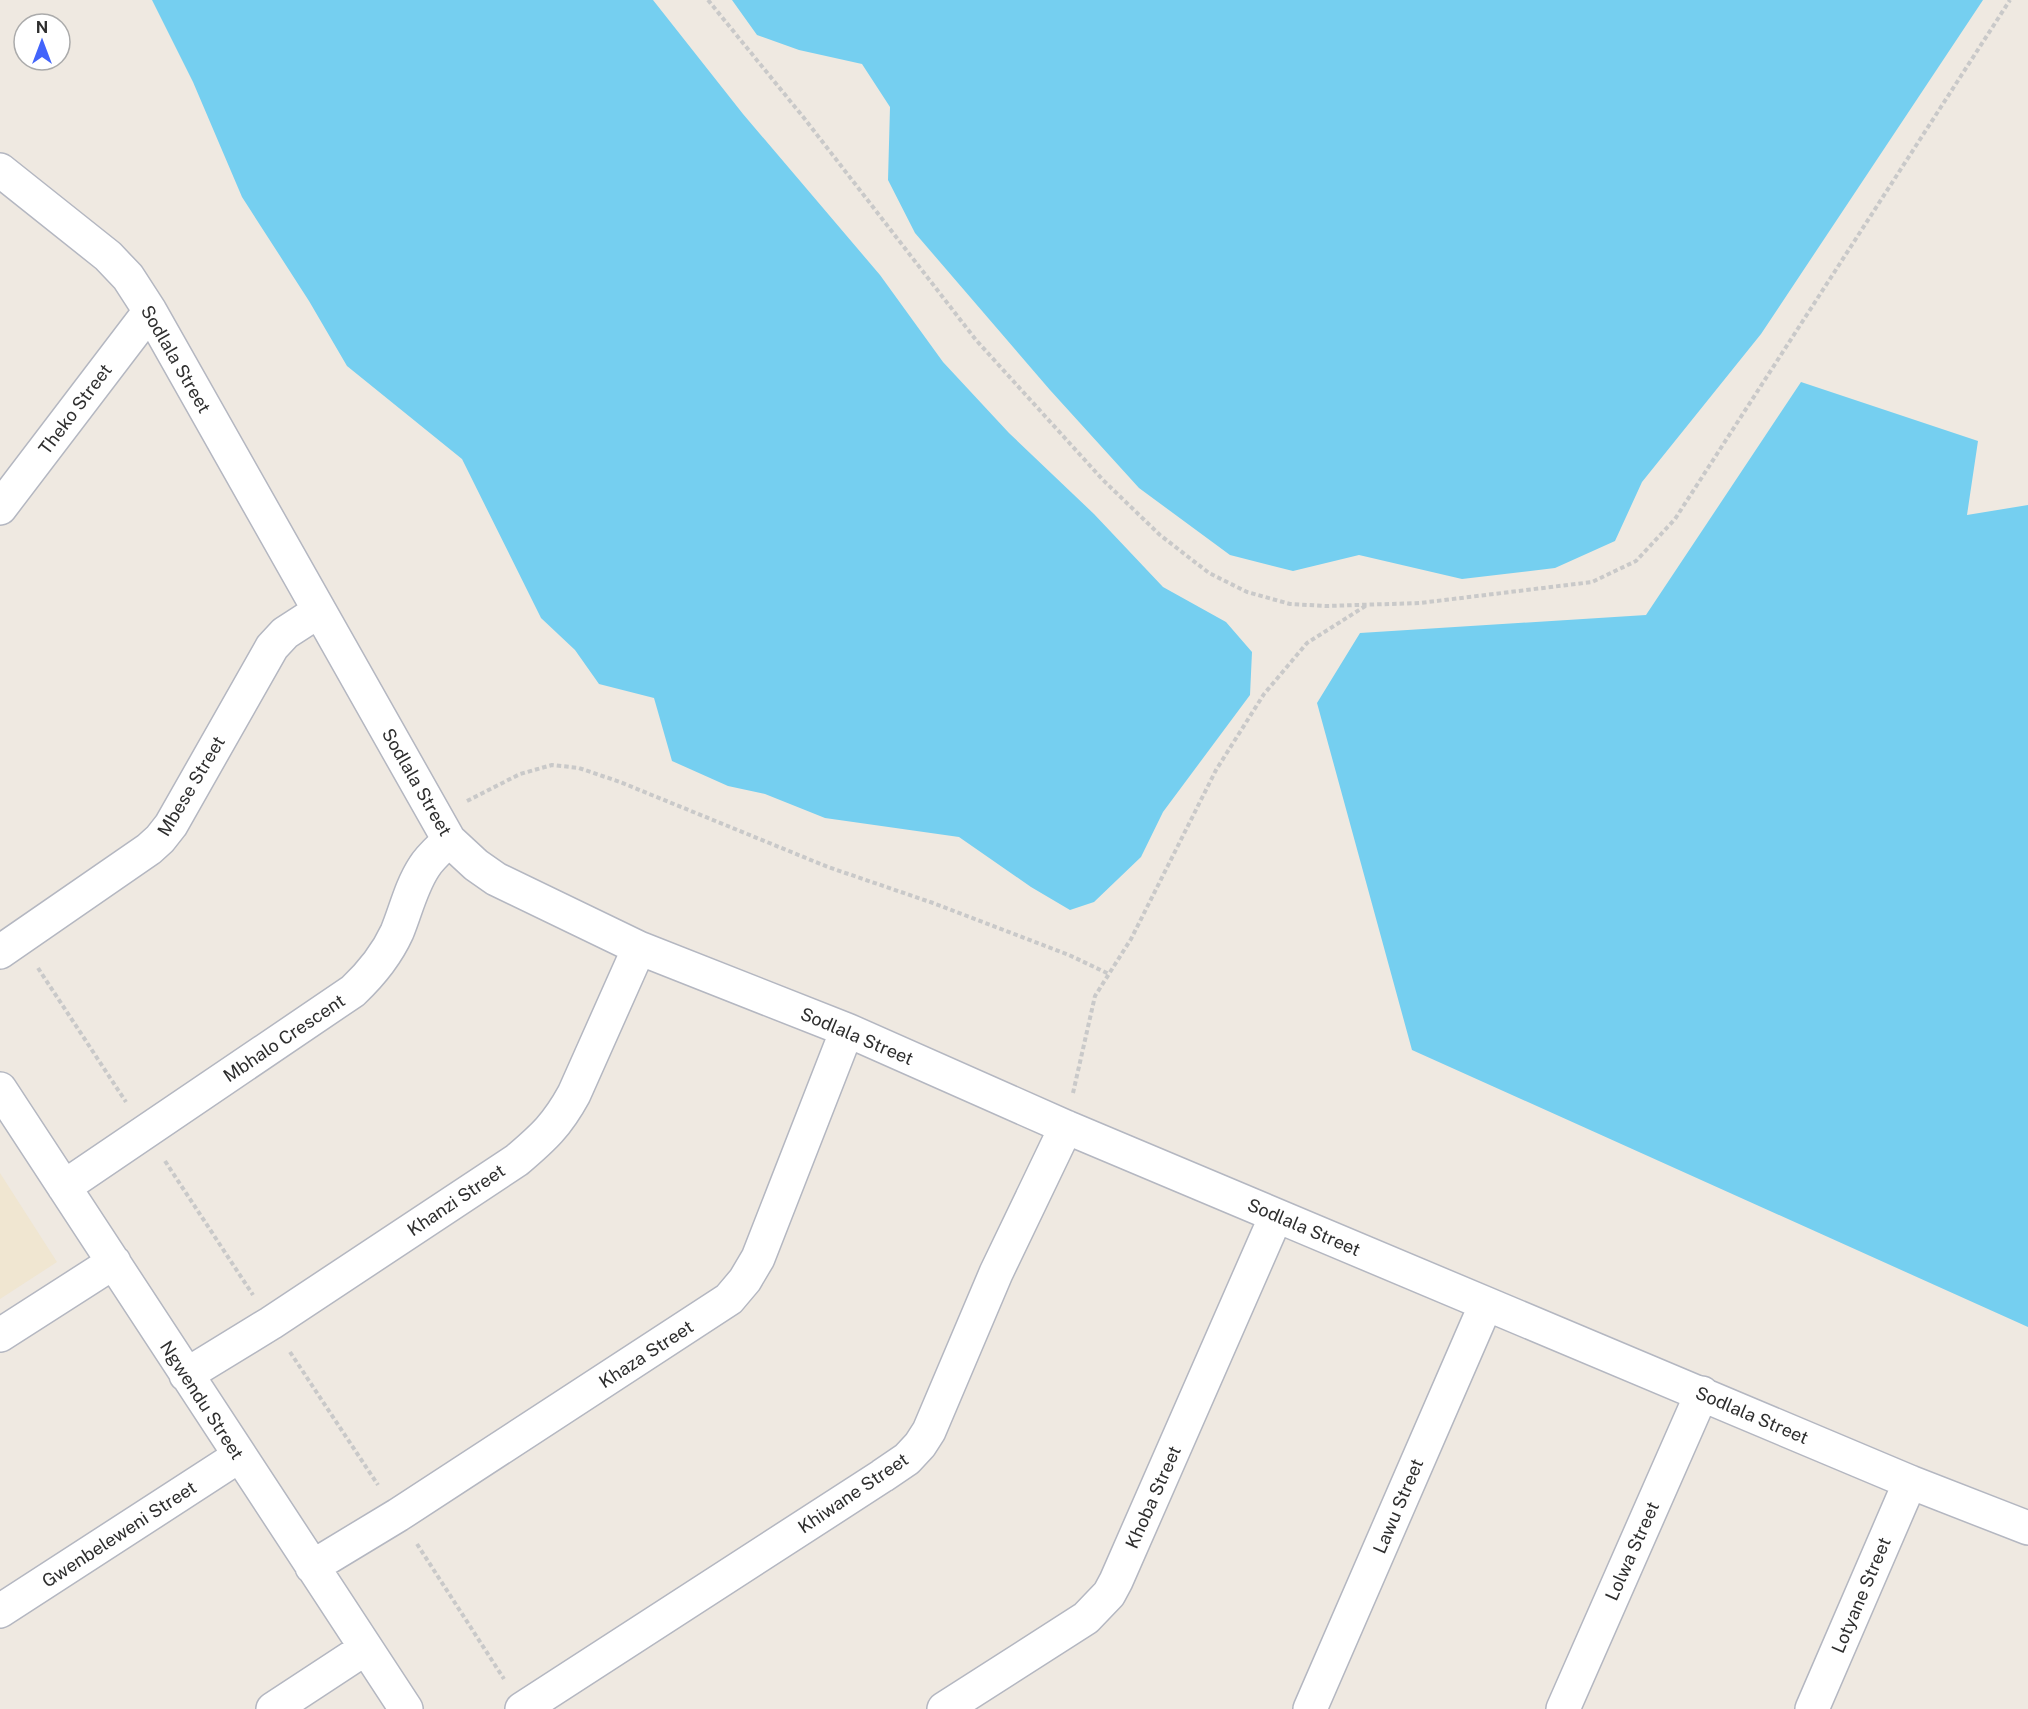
<svg xmlns="http://www.w3.org/2000/svg" width="2028" height="1709" viewBox="0 0 2028 1709" font-family="'Public Sans',sans-serif">
<style>
.education{fill:#f0e6d1}
.water{fill:#75cff0}
.lines{fill:none;stroke-linecap:round;stroke-linejoin:round}
.minor-casing{stroke:#b4b7c1;stroke-width:36}
.path{stroke:#c9c9c9;stroke-width:4;stroke-dasharray:4.5 3;stroke-linecap:butt}
.minor{stroke:#fff;stroke-width:33}
.labels{text-anchor:middle;dominant-baseline:central;stroke-width:4.5;stroke-linejoin:round;paint-order:stroke}
.street-label{font-size:18px;fill:#2e2e2e;stroke:#fff}
</style>
<rect width="100%" height="100%" fill="#efe9e1"/>
<path class="education" d="M0 1173 57 1262 0 1299Z"/>
<path class="water" d="M152 0H653L743 114 880 275 943 362 1009 433 1094 514 1163 587 1226 622 1252 652 1250 695 1163 812 1141 857 1094 902 1070 910 1031 887 959 837 825 818 765 794 728 786 672 761 654 698 599 684 575 650 541 618 462 459 347 366 309 301 242 197 193 82Z
M732 0H1983L1761 334 1642 482 1615 541 1555 568 1462 579 1359 555 1293 571 1230 555 1139 488 1050 390 915 233 888 180 890 107 862 64 799 50 757 35Z
M1801 382 1978 441 1967 515 2028 505V1327L1412 1050 1317 703 1360 633 1646 615Z"/>
<g class="lines">
<defs>
<path id="minor" d="M0 170 108 256 128 277 150 311 449 840 476 865 496 879 639 948 847 1030 1066 1127 1910 1482 2028 1528
M0 508 150 311
M0 952 149 849 160 839 171 825 272 647 285 633 319 611
M0 1089 406 1709
M64 1187 353 991C372 973 386 956 397 932 406 910 411 887 424 867 430 857 441 848 449 840
M0 1335 114 1262
M186 1375 271 1323 517 1160C544 1137 557 1125 574 1094L639 948
M312 1567 398 1515 729 1299 745 1280 758 1258 847 1030
M0 1611 239 1456
M273 1709 366 1648
M522 1709 882 1476 907 1459 920 1445 929 1431 996 1273 1066 1127
M944 1709 1086 1618 1109 1594 1116 1581 1276 1216
M1310 1709 1486 1304
M1563 1709 1702 1393
M1812 1709 1910 1482"/>
</defs>
<use href="#minor" class="minor-casing"/>
<path class="path" d="M708 0 804 118 976 340 1103 480 1160 535 1209 573 1247 592 1290 604 1326 606 1420 603 1592 582 1636 561 1675 519 2010 0
M467 801 520 774 552 765 579 768 620 782 828 867 933 903 1069 955 1109 974
M38 968 126 1102
M1073 1093 1095 996 1131 939 1216 770 1264 694 1307 643 1367 605
M165 1161 253 1295
M290 1352 378 1485
M417 1544 504 1679"/>
<use href="#minor" class="minor"/>
</g>
<g class="labels">
<g class="street-label">
<text transform="translate(176 359) rotate(60)">Sodlala Street</text>
<text transform="translate(75 409) rotate(-53)">Theko Street</text>
<text transform="translate(417 782) rotate(60)">Sodlala Street</text>
<text transform="translate(191 786) rotate(-59)">Mbese Street</text>
<text transform="translate(857 1036) rotate(23)">Sodlala Street</text>
<text transform="translate(284 1038) rotate(-34)">Mbhalo Crescent</text>
<text transform="translate(456 1200) rotate(-34)">Khanzi Street</text>
<text transform="translate(1304 1227) rotate(23)">Sodlala Street</text>
<text transform="translate(646 1354) rotate(-33)">Khaza Street</text>
<text transform="translate(202 1400) rotate(57)">Ngwendu Street</text>
<text transform="translate(1752 1415) rotate(23)">Sodlala Street</text>
<text transform="translate(853 1493) rotate(-34)">Khiwane Street</text>
<text transform="translate(1153 1497) rotate(-66)">Khoba Street</text>
<text transform="translate(1398 1506) rotate(-67)">Lawu Street</text>
<text transform="translate(119 1534) rotate(-33)">Gwenbeleweni Street</text>
<text transform="translate(1632 1551) rotate(-66)">Lolwa Street</text>
<text transform="translate(1861 1595) rotate(-67)">Lotyane Street</text>
</g>
</g>
<g transform="translate(42 42)"><circle r="28" fill="#ffffff" stroke="#ababab" stroke-width="1.5"/>
<path d="M0-4.5L10 22L0 15L-10 22Z" fill="#4264fb"/>
<text y="-9" font-size="16" font-weight="bold" text-anchor="middle" fill="#2e2e2e">N</text>
</g>
</svg>
